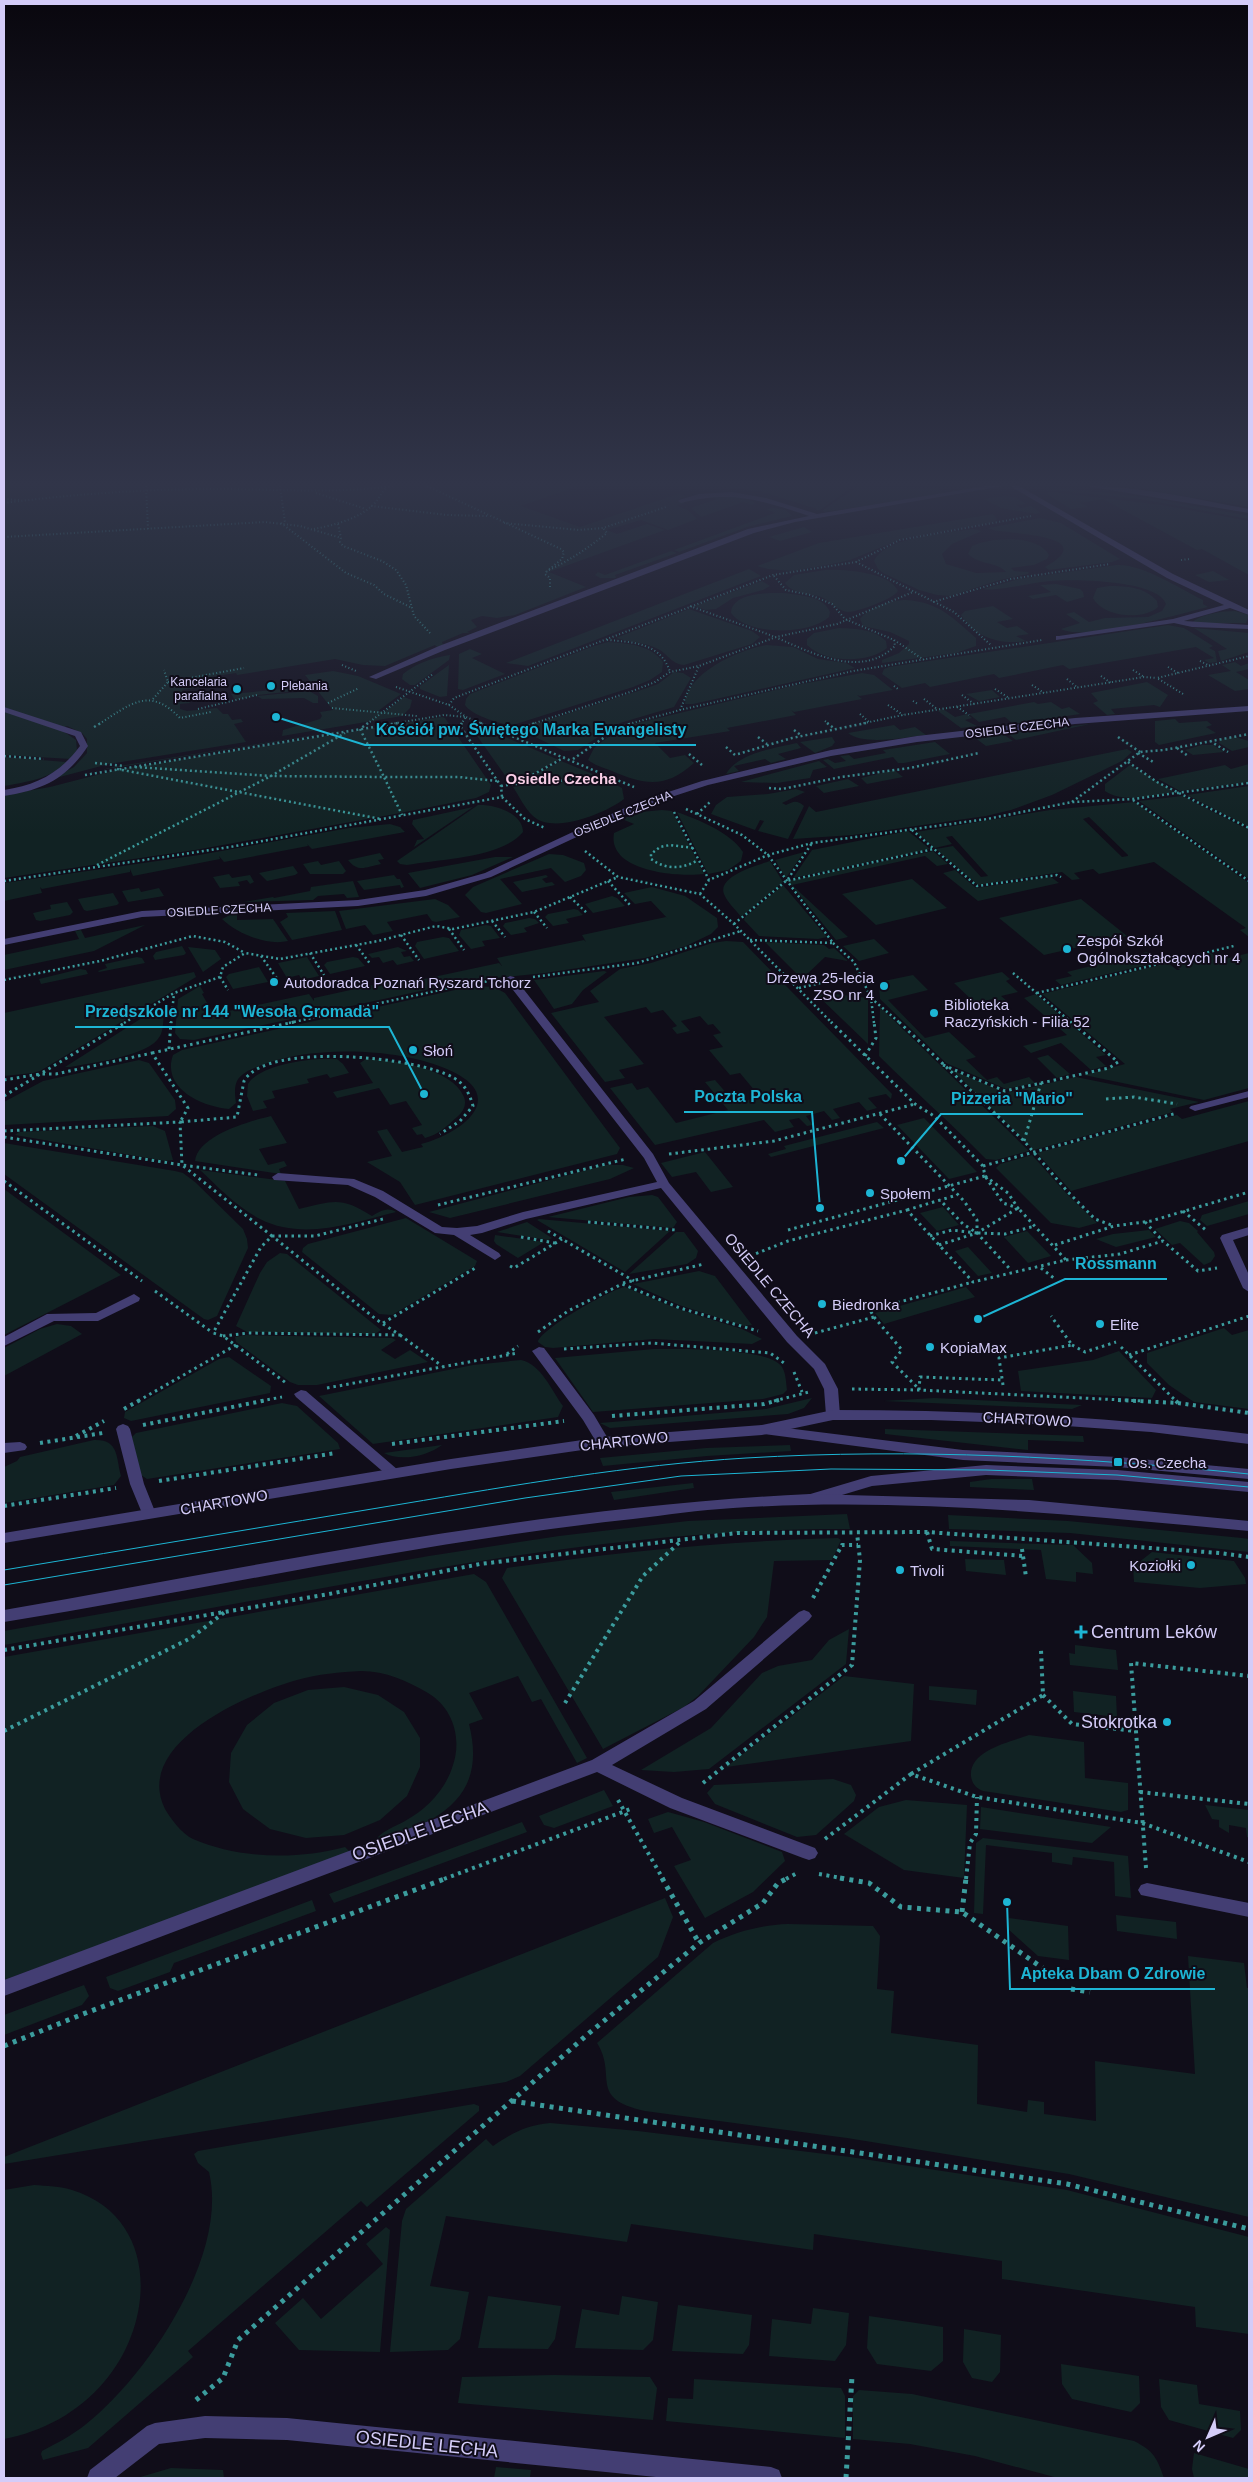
<svg xmlns="http://www.w3.org/2000/svg" width="1253" height="2482" viewBox="0 0 1253 2482" font-family="Arial,sans-serif">
<style>
.green{fill:#112223;fill-rule:evenodd}
.lines{fill:none;stroke-linecap:round;stroke-linejoin:round}
.path-far4{stroke:#3b9c9d;stroke-width:2;stroke-dasharray:1 2.5;stroke-linecap:butt}
.path-far3{stroke:#3b9c9d;stroke-width:2.5;stroke-dasharray:2 3;stroke-linecap:butt}
.path-far2{stroke:#3b9c9d;stroke-width:3;stroke-dasharray:2.5 4;stroke-linecap:butt}
.path-far1{stroke:#3b9c9d;stroke-width:4;stroke-dasharray:3 4.5;stroke-linecap:butt}
.path{stroke:#3b9c9d;stroke-width:5;stroke-dasharray:4 5.5;stroke-linecap:butt}
.service{fill:#433e73;fill-rule:evenodd}
.minor{fill:#433e73;fill-rule:evenodd}
.tertiary{fill:#433e73;fill-rule:evenodd}
.tram{stroke:#1db5d4;stroke-width:1}
.poi-dot{fill:#1db5d4;stroke:#100d19;stroke-width:2}
.labels{text-anchor:middle;dominant-baseline:central;stroke-width:4;stroke-linejoin:round;paint-order:stroke}
.far-poi-label{font-size:12px;fill:#d4ccf8;stroke:#100d19;text-anchor:end}
.far-street-label{font-size:12px;fill:#d4ccf8;stroke:#100d19}
.far-quarter-label{font-size:15px;font-weight:bold;fill:#f8cee6;stroke:#100d19}
.poi-label{font-size:15px;fill:#d4ccf8;stroke:#100d19;text-anchor:start}
.street-label{font-size:15px;fill:#d4ccf8;stroke:#100d19}
.near-poi-label{font-size:18px;fill:#d4ccf8;stroke:#100d19;text-anchor:start}
.near-street-label{font-size:18px;fill:#d4ccf8;stroke:#100d19}
.leader{fill:none;stroke:#1db5d4;stroke-width:2}
.callout-dot{fill:#1db5d4;stroke:#100d19;stroke-width:2}
.callout-label{font-size:16px;text-anchor:middle;font-weight:bold;fill:#1db5d4;stroke:#100d19;stroke-width:4;stroke-linejoin:round;paint-order:stroke}
</style>
<rect width="100%" height="100%" fill="#100d19"/>
<path class="green" d="M4 486H578L521 506 580 527 678 494 686 496 677 500 685 503 677 506 688 510 697 519 668 530 641 520 607 530 617 534 647 524 665 530 549 572 586 587 515 615 497 618 482 616 471 620 477 627 467 632 470 633H463L442 642 443 645 437 647 435 645 385 666 363 665 335 659 237 675 236 673 210 677 214 685 182 690 190 703 180 704V709L187 711 217 708 223 714H228L232 720 241 719 243 722 234 724 246 742 109 764 52 779 74 767 87 753V739L82 733 67 726 60 729 76 740 77 750 71 759 4 755Z
M715 486H851V488L820 510 814 511 817 509 759 491Z
M858 486 936 488 946 494 824 512 823 510Z
M1125 486H1249V507Z
M1053 487 1143 497 1245 515 1249 516V519L1140 499 1042 489Z
M1051 492 1162 505 1249 521V575L1202 549 1197 550 1103 499 1081 503 1088 507 1071 509 1048 495 1047 493Z
M723 495 748 499 755 503 752 505 744 502 701 517 691 508 717 499 709 496Z
M1004 496 1015 497 1026 504 1017 505 1020 508 1031 506 1040 512 1036 514 1001 508 984 499Z
M774 508 786 510 792 516 747 527 679 552 674 550 775 513 766 509Z
M993 514 997 519 994 522 901 539 850 560 827 565 792 571 768 569 757 566 819 543Z
M1040 518 1061 523 1120 559 1112 562 1049 570 1045 567C1102 535 1011 534 993 530L988 528Z
M804 527 812 532 780 541 769 537Z
M973 529 982 531 952 544 942 554 946 564 976 573 1006 572C998 562 979 565 968 554L972 546C990 537 1038 534 1049 555L1047 559 1034 565 1011 568 1014 571 1029 572 1028 574 1000 580 950 596 937 595 919 590 883 573 878 569 874 561C887 536 947 533 973 529Z
M671 551 677 553 615 575 616 578H600L595 575 598 572 605 575Z
M1116 565C1141 563 1179 588 1203 600V604L1208 607C1178 614 1086 642 1061 629L1080 623 1066 614 1074 612 1089 622 1105 618 1148 617 1162 611 1166 604C1158 580 1074 579 1051 581 1034 582 996 592 983 589L1019 579Z
M749 569 761 576 528 666 506 663Z
M825 570C843 569 890 572 898 591 893 599 858 612 848 612 837 611 831 601 821 597 810 593 792 594 785 583L794 575Z
M1213 571 1229 580 1209 582 1195 575Z
M762 581 770 586 763 590 733 598 716 609 705 610 695 606Z
M1056 584 1080 589 1083 592 1084 597 1067 602 1056 595 1033 599 1028 596 1051 592 1040 585Z
M1109 586C1126 586 1145 587 1157 601L1158 607C1143 621 1103 617 1093 598L1097 588Z
M783 593C799 595 824 596 830 612L829 617C810 635 747 636 731 613 732 592 769 593 783 593Z
M906 600C939 602 953 618 976 638V646L956 653 882 663V660L899 653 909 644V641L890 632 863 626 860 619C869 607 892 600 906 600Z
M993 606 1013 619 997 622 1007 628 1017 626 1029 634 1016 636 1026 641C1000 645 976 638 961 615L965 611Z
M689 609 752 631 760 637 752 644 684 665C671 664 668 654 658 649 645 642 630 643 616 638Z
M1235 611 1249 615 1246 623H1191C1201 614 1222 611 1235 611Z
M1168 625 1184 628 1213 646 1209 648 1215 651 1217 662 1209 663 1204 660 1214 658 1196 647 1069 669 1063 665 999 678 994 674 930 687 925 683 902 688 882 674 884 669 889 667Z
M839 628C857 629 874 629 886 641L887 648C867 664 825 663 807 645V639L814 633Z
M1194 628 1249 633V652L1221 661 1218 651 1227 649Z
M608 642C627 643 651 645 663 662L662 672 650 680 633 687 513 725C502 725 471 715 465 705L466 699 470 694 594 646Z
M766 645 793 647 818 659 846 663 855 668 693 704H685C687 672 739 650 766 645Z
M470 649 482 654 472 658 505 674 463 690 458 689 459 654Z
M450 655 449 660 415 685H410L402 679 403 674C415 664 434 657 450 655Z
M1235 662 1241 666 1249 663V669L1236 672 1249 680V689L1235 691 1208 675 1231 671 1222 665Z
M449 665 447 696 440 697 420 689V686Z
M333 671 358 676 401 694 378 711 384 712 404 697 412 700 410 708 402 716 282 736 283 730 320 719 322 716 320 712 333 710 305 675Z
M674 672 683 673 691 678 674 707 620 723 578 750 564 751 523 731 532 725 641 690 658 684Z
M862 673 874 675 893 690 860 696 857 695 862 699 794 712 791 710 796 715 727 728 725 726 730 731 655 743 670 758 685 755 694 763C665 789 645 785 612 771 604 768 594 765 588 760L594 748 607 738 634 724 796 685Z
M1147 682 1168 695 1160 707 1154 705 1111 709 1115 714 1107 715 1093 703 1098 701 1091 693Z
M305 687 306 688 304 690 258 695 235 700 231 694Z
M992 690 1000 697 979 701 966 694Z
M309 691 318 696V703H313L304 698 262 699 257 696Z
M1034 702 1038 704 1051 702 1062 709 1069 707 1080 714 1013 724 1005 717 979 722 969 714Z
M943 709 955 717 967 714 972 718 965 720 977 726 961 728 938 711Z
M434 716 113 768 101 770 113 767Z
M442 717 445 718 491 785 489 792 476 798 395 814 195 850 4 878V795L50 787 116 770Z
M1175 719 1179 723 1207 721 1212 725 1206 727 1216 733 1159 745 1155 742V721Z
M475 724 559 760 516 782 509 781 470 726Z
M1090 724 1016 740 1007 733Z
M894 725 900 730 915 727 926 735C906 737 864 746 848 733Z
M1003 734 1013 741 986 746 974 737Z
M832 737 835 742 832 746 815 753 800 742Z
M1235 737 1249 741V747L1232 751 1219 743 1220 740Z
M935 742 950 754 904 763H898L893 757 834 769 823 760 828 759 835 763 846 761 840 756 849 755 854 759 886 753 883 750Z
M797 743 801 748 778 754 786 759 771 763 765 759 734 766 739 771 726 774C738 753 775 748 797 743Z
M1202 745H1213L1224 752 1193 755 1185 750Z
M1127 749 1132 752 1122 761 1052 795 1011 810 986 816 853 835 793 839 809 806 816 812Z
M4 757 66 762C55 778 22 783 4 786Z
M561 761 600 777 520 782Z
M819 761 827 767 813 770 810 778 777 783 741 782Z
M1249 764V782L1180 791 1158 779 1225 765 1231 769Z
M1130 765 1174 792C1153 795 1124 804 1105 791V784Z
M894 770 903 777 867 784 861 778Z
M848 779 859 786 824 793 816 786Z
M607 780 622 788 624 799C606 813 553 835 533 816 525 809 519 796 513 787L556 781Z
M1249 786V827L1187 795Z
M796 789 805 792 782 803 786 805C794 801 797 800 804 806L788 839 758 831 764 821 760 820 755 830 711 814 716 805 727 797 768 794Z
M1182 796 1249 830V879L1139 801Z
M1134 802 1249 883V937L1240 930 1246 928 1154 862 1099 874 1093 869 1074 873 1080 879 1072 880 1062 872 978 885 936 849 953 846 981 877 988 876 952 836 946 837 952 844 935 848 916 832 1050 810ZM1089 817 1128 855V856L1122 857 1083 819Z
M478 805C494 804 523 813 523 832 502 858 439 859 407 865L400 864 397 861Z
M473 807 414 847 417 840 424 839 412 824 413 820Z
M662 810 672 811 704 874C679 877 607 872 614 833L634 824 622 819 641 812Z
M677 812C699 820 730 832 743 852L741 861 728 870 708 874Z
M390 824 400 827 405 832 312 849 307 844 308 846 224 862 219 856 220 859 133 876 130 869V872L42 889 40 887 42 893 4 901V883L199 855 349 828Z
M908 831 930 849 793 878 812 850Z
M933 851 948 864 937 866 925 856 792 885 848 937 836 940 788 881Z
M804 852 786 878 775 860Z
M380 853 384 859 378 860 381 864C366 867 358 873 348 860Z
M549 854 563 855 584 863 586 870 581 876 565 882 551 868 500 879 522 904 486 913 481 912 465 895 473 887Z
M495 857H513L472 875 420 888 408 873Z
M318 861 321 865 339 861 346 871 343 874H310L303 864Z
M770 861 783 882 741 917C736 910 727 902 724 894 717 876 758 865 770 861Z
M293 866 298 873 295 875 267 881 259 873Z
M955 870 976 888 1051 877 1059 883 978 901 943 873Z
M229 874 232 878 250 875 254 882 250 884 247 880 238 882 240 886 220 888 213 877Z
M394 875 397 879H400L404 887 401 888 400 885 364 890 357 881Z
M546 875 548 877 542 879 546 883 552 882 555 885 522 892 513 882Z
M912 879 947 908 876 925 842 894Z
M353 881 359 897 347 898 344 894 318 896 313 900 244 902 273 897 274 898 310 891 311 887Z
M783 885 827 937 818 939 759 936 744 920 745 917Z
M652 887 685 896 717 918 718 927 711 934 686 946 645 958 545 973 467 981 194 1040 180 1039 175 1033 178 999 200 986 204 993 202 994 215 1017V1014L309 994 314 1001V998L405 978 410 985V982L499 963 502 966 497 958 584 940 586 942 582 935 666 917 668 919 651 901 635 904 624 893Z
M139 888 141 892 159 888 164 896 128 902 122 891Z
M113 893 119 903 117 905 87 911 84 910 78 899Z
M612 896 617 898 625 906 593 913 585 904Z
M435 899 448 905 460 917 436 922 432 921 427 914 387 922 393 931 373 935 365 925 346 929 339 911Z
M1081 899 1127 936 1044 955 999 918Z
M67 902 73 912 70 915 40 921 36 920 33 913 51 909 50 905Z
M574 909 578 910 583 915 566 919 569 923 553 926 545 917 548 914Z
M335 911 342 930 292 940 280 922 288 917 286 913Z
M230 915H237V920L273 919 288 941C267 946 238 934 222 919Z
M529 918 535 919 539 923 524 928 527 932 511 935 503 926 505 923Z
M145 925 94 951 4 970V955L79 939 75 931 81 930 85 938Z
M486 925 491 926 500 938 482 941 485 946 471 949 459 935 461 930Z
M443 937 449 938 459 951 424 959 415 946 417 942Z
M874 939 889 953 859 961 843 946Z
M726 941 743 942 892 1094 891 1099 886 1094 868 1098 877 1108 867 1111 859 1102 833 1109 840 1118 832 1120 824 1111 806 1116 813 1125 807 1126 799 1118 789 1120 794 1127 775 1132 764 1120 655 1145 610 1088 632 1083 637 1090 648 1087 676 1123 728 1110 705 1082 715 1080 735 1103 760 1097 740 1073 730 1075 709 1050 723 1047 713 1035 721 1033 713 1024 708 1025 700 1016 681 1021 690 1031 677 1034 672 1028 677 1026 663 1010 651 1013 646 1007 604 1017 644 1064 619 1070 625 1078 605 1082 551 1013 599 1002 590 991 620 969 651 963 712 943Z
M765 942 824 945 829 949 834 948 848 961 825 957 802 979Z
M182 946 186 953 184 955 155 960 153 956 156 952Z
M188 947 215 950 221 959 203 972Z
M398 947 407 951 401 952 404 957 410 956 414 961 397 965 393 960 383 963 379 957 372 958 368 954Z
M1147 952 1159 962 1061 985 1055 980 1072 976 1067 972Z
M1211 953 1221 960 1249 953V1088L1204 1100 1084 1075 1125 1064 1042 994 1168 963 1177 970H1180L1172 962Z
M137 957 142 958 145 963 99 972 98 971 107 968 105 964Z
M307 957 319 976 302 980 299 975 287 978 278 963Z
M353 957 358 958 365 966 330 974 324 965 327 962Z
M259 967 268 982 233 989 226 977 229 974Z
M80 969 86 970 88 974 41 984 39 979Z
M604 971 607 972 583 990 572 1004 554 1009 534 980Z
M194 972 196 977 40 1071 33 1073 4 1076V1013Z
M1002 972 1010 979 1006 981 1018 992 1001 996 1007 1001 998 1003 993 999 975 1003 954 983Z
M913 975 928 990 888 1000 925 1038 949 1032 976 1057 966 1060 987 1080 997 1077 1004 1084 1029 1077 1035 1083 1006 1089 946 1063 880 999 879 982Z
M473 986 494 987 505 993 620 1148 617 1154 415 1205 400 1182 367 1162 392 1156 377 1131 387 1129 402 1152 423 1147 421 1144C458 1135 512 1098 449 1070 399 1047 309 1045 259 1066 251 1069 241 1073 237 1081 234 1087 235 1096 236 1103L229 1109C203 1107 161 1089 173 1055L182 1050Z
M817 992 868 998V1044L815 993Z
M1036 994 1106 1055 1096 1057 1106 1066 1091 1070 1061 1043 1031 1053 1023 1046 1067 1035 1024 998Z
M880 1007 1029 1151 996 1160 986 1159C951 1123 914 1091 879 1056Z
M156 1009 164 1010C163 1018 164 1029 160 1036 150 1056 91 1063 70 1067H65Z
M1048 1055 1070 1074 1057 1078 1037 1058Z
M337 1059 343 1064 349 1073 330 1078 327 1074 307 1079 309 1083 272 1091 275 1098 263 1101 267 1108 253 1111 247 1096 248 1084C260 1064 314 1057 337 1059Z
M366 1059C395 1060 452 1068 464 1097 467 1105 463 1112 457 1117 447 1126 438 1135 425 1138L422 1134 417 1135 412 1128 422 1125 406 1101 390 1105 379 1088 337 1098 333 1092 373 1083 360 1063Z
M139 1060 149 1063 175 1100 176 1109 168 1116 4 1125V1102L43 1081Z
M952 1070 1006 1093 1076 1077 1199 1102 1170 1109 1173 1112 1034 1150Z
M1249 1101V1141L1071 1191 1037 1153 1177 1115 1182 1119Z
M271 1116 287 1143 259 1149 268 1165 284 1161 287 1166 279 1169 281 1174 195 1161C198 1135 250 1121 271 1116Z
M924 1118 977 1172 949 1179 897 1125Z
M877 1122 884 1128 771 1157 768 1154 786 1149 784 1146Z
M153 1126 165 1131 173 1160 165 1161 15 1135 19 1132Z
M4 1143 175 1171 183 1173 195 1182 243 1229 247 1239 248 1248 217 1316 208 1320 204 1319 4 1174Z
M705 1152 733 1187 711 1192 696 1172 672 1177 661 1163Z
M1032 1155 1065 1192 1097 1223 1079 1228 1051 1223 996 1168 1000 1164Z
M606 1165H623L634 1168 610 1179 450 1218 429 1212Z
M200 1170 285 1181 299 1209C334 1201 340 1196 372 1216 379 1212 387 1206 396 1212 352 1223 303 1241 260 1219 237 1207 218 1187 200 1170Z
M4 1189 121 1275 4 1335Z
M652 1195 658 1197 677 1222 673 1228 548 1217 629 1197Z
M1249 1201V1214L1207 1226 1200 1220 1202 1215Z
M943 1207 959 1225 937 1231 920 1213Z
M406 1218 477 1261 475 1266 392 1315 379 1314 302 1252 303 1248 308 1244Z
M539 1219 670 1231 625 1272 537 1220Z
M1180 1221 1189 1223 1198 1231 1197 1232 1214 1252 1215 1256 1211 1262 1204 1265 1180 1243 1172 1245 1155 1229Z
M527 1222 552 1238 548 1240 497 1232Z
M1149 1230 1156 1237 1116 1247 1096 1239 1113 1234Z
M1027 1231 1051 1256 1028 1263 1004 1237Z
M676 1232H684L698 1251 696 1258 687 1264 629 1274Z
M495 1235 544 1242 518 1258 496 1244 494 1241Z
M968 1247 992 1273 978 1276 955 1251Z
M280 1253 287 1254 381 1330 375 1334 247 1332 236 1326 260 1273 267 1262Z
M699 1271 715 1276 752 1325 744 1326 679 1305 633 1284Z
M625 1287 678 1309 742 1329 762 1339 752 1344 654 1339 553 1348 545 1347 538 1342C539 1330 611 1289 625 1287Z
M966 1287 975 1297 884 1324 875 1313Z
M57 1324 71 1326 82 1334 4 1376V1348L40 1329Z
M1224 1328 1232 1335 1249 1330V1409L1194 1402 1169 1385 1147 1363V1353Z
M246 1335 392 1338 396 1340 381 1350 395 1359 410 1350 428 1362 317 1385H298L290 1382 236 1342 235 1337Z
M654 1349C679 1349 769 1347 782 1367 786 1373 786 1383 787 1390L783 1394 763 1399 593 1412 555 1358Z
M1119 1351 1156 1390 1152 1398 1021 1391 1018 1371 1093 1360Z
M229 1357 271 1386 270 1393 131 1421 124 1418 125 1412 219 1359Z
M521 1360C541 1364 552 1391 563 1406L558 1417 373 1444 319 1396 473 1365Z
M812 1398 804 1408 788 1414 610 1428 600 1423 766 1409Z
M934 1398 1082 1405 1072 1409 884 1401Z
M282 1403 297 1406 338 1443 340 1449 147 1479 138 1473 132 1437 136 1433Z
M885 1429 1083 1436 1084 1442 1028 1440V1450L885 1434Z
M94 1440C119 1439 116 1457 121 1476L114 1485 4 1503V1467L17 1461 20 1457Z
M442 1445C428 1456 400 1462 384 1453Z
M790 1445 791 1451 707 1456 603 1466 600 1458 706 1448Z
M991 1479H1032L1034 1490 970 1487V1482Z
M693 1483 694 1488 614 1500 611 1492Z
M847 1514 850 1529C674 1528 506 1555 334 1586 224 1606 114 1625 4 1645V1631L429 1556 559 1536 688 1521Z
M948 1515 1068 1521 1242 1538 1249 1539V1552L1070 1533 949 1529Z
M838 1538 841 1540 832 1560 774 1561 767 1617 754 1637 698 1696 684 1707 603 1749 502 1578 507 1568C617 1552 727 1541 838 1538Z
M950 1541 1073 1545 1092 1563 1093 1574 1076 1572V1582L1046 1579 1041 1550 950 1546Z
M1152 1552 1234 1561 1245 1578 1246 1584 1200 1588 1134 1582 1133 1567Z
M965 1559 1004 1560 1006 1575 966 1571Z
M474 1574 486 1582 587 1758 577 1763 541 1699 532 1702 518 1676 469 1693 483 1719 469 1724C489 1803 432 1822 373 1845 379 1831 393 1828 405 1821 427 1809 446 1789 453 1765 462 1738 453 1708 428 1693 407 1681 386 1671 361 1671 340 1672 318 1674 297 1680 250 1693 132 1743 165 1809 171 1819 182 1834 193 1839 240 1859 296 1860 345 1847L351 1853 4 1980V1657Z
M849 1629 846 1664 709 1769 674 1772 641 1770 711 1728 762 1673 778 1666 812 1660 829 1640Z
M1075 1645 1116 1650 1118 1670 1070 1665 1069 1653 1075 1654Z
M844 1676 914 1684 911 1741 726 1767Z
M929 1686 977 1690 976 1705 929 1700Z
M344 1687 378 1695 404 1712 420 1738V1767L407 1796 380 1820 344 1835 306 1838 270 1829 243 1809 229 1782 231 1753 247 1725 274 1703 308 1690Z
M1073 1691 1116 1696 1117 1717 1074 1712Z
M1029 1735 1084 1742 1085 1778 1128 1783V1810L1121 1812 983 1791C976 1788 972 1784 971 1776 969 1750 1010 1742 1029 1735Z
M833 1779 851 1785 856 1795 854 1801 816 1835 797 1837 715 1804 707 1793 714 1785Z
M604 1790 613 1806 554 1828 544 1825 539 1816Z
M906 1800 967 1805 964 1878 904 1870 844 1834 879 1807Z
M1205 1805 1249 1810V1838L1247 1837 1246 1828 1229 1825V1833L1219 1827V1820L1212 1819Z
M981 1807 1111 1827 1092 1843 980 1829Z
M668 1812 704 1822 782 1852 785 1861 753 1892 705 1918 674 1866 691 1860 672 1827 654 1833 648 1819Z
M522 1822 527 1832 334 1903 329 1894Z
M983 1838 1128 1856 1131 1898 1115 1896 1114 1862 1073 1857 1072 1865 1052 1862V1853L986 1845 983 1914 974 1913 976 1843Z
M665 1898 673 1917 658 1957 520 2076 506 2082 4 2164V2157Z
M312 1900 316 1911 174 1963 170 1972 118 1991 110 1988 106 1977Z
M1116 1915 1176 1922 1177 1939 1117 1931Z
M1009 1918 1068 1926 1069 1960 1038 1956 1008 1929Z
M788 1924 873 1926 880 1936 877 1989 894 1991 891 2033 978 2045 977 2104 1027 2112 1028 2100 1044 2102V2114L1096 2121 1095 2061 1195 2074 1188 1956 1244 1963 1247 1988H1249V2217L1069 2174 847 2138 645 2111C587 2098 618 2076 597 2043L713 1943C737 1931 762 1925 788 1924Z
M84 1985 89 1996 82 2005 4 2035V2015Z
M474 2104 479 2106V2111L367 2207 361 2201 188 2351 193 2357 88 2448 43 2460 41 2454 42 2451C57 2443 71 2436 85 2425 148 2375 229 2255 209 2172L198 2163 194 2154 198 2151Z
M550 2123 638 2131 850 2157 1067 2190 1249 2237V2334L1196 2327 1195 2307 1002 2279V2261L814 2234 813 2250 631 2224 627 2242 446 2216 430 2286 469 2292 460 2339 448 2350 390 2352 402 2221 406 2209 486 2139 493 2146C512 2133 527 2125 550 2123Z
M34 2185C46 2186 61 2186 72 2190 159 2217 156 2322 104 2382 79 2412 42 2432 4 2439V2190Z
M386 2227 390 2230 380 2352 299 2350 275 2323 303 2298 321 2319 383 2264 366 2244Z
M488 2296 561 2306 555 2339 548 2349 478 2348Z
M622 2296 658 2302 653 2340 643 2350 575 2348 582 2309 619 2315Z
M678 2305 752 2315 749 2345 743 2354 672 2351Z
M813 2308 849 2313 846 2345 835 2361 769 2356 772 2319 811 2324Z
M869 2316 943 2327V2361L931 2371 877 2364 867 2348Z
M964 2329 1001 2335 1000 2372 992 2382 972 2378 963 2362Z
M1061 2364 1139 2376 1140 2403 1131 2412 1072 2399 1062 2384Z
M554 2375 650 2377 657 2388 653 2420 458 2403 462 2377Z
M694 2379 841 2388 845 2396V2438L666 2421 668 2398 693 2399Z
M1159 2379 1197 2385 1199 2404 1240 2411 1241 2430 1233 2438 1169 2420 1161 2407Z
M859 2390 912 2394 1134 2441C1154 2451 1157 2458 1164 2478H1058L975 2456 910 2444 853 2439V2396Z
M1194 2453 1249 2469V2478H1194L1192 2469Z
M496 2467 531 2470 530 2477 494 2478Z
M171 2468 223 2470 224 2478H137Z"/>
<g class="lines">
<path class="path-far4" d="M146 486 148 529
M280 486 285 523
M427 486 561 549 564 552 562 559 547 571
M316 493 366 509
M4 499 19 500
M4 503C74 494 145 489 216 489 276 489 335 494 394 486
M371 506 447 515 487 516
M281 523 346 573 374 585 384 594 410 607
M504 523 579 530 603 528 666 507
M338 524 341 538
M314 529C334 525 359 519 374 504 379 499 381 493 386 488
M4 537 265 522 300 526 341 538 340 542 343 546 382 561 396 570 406 585 414 616 430 633
M1181 560 1190 559
M856 562 954 612 992 646
M774 576 786 590 810 595 832 604 845 619 894 640 924 660
M550 587V578L545 574 547 571C569 561 588 548 607 533L603 528
M933 602 1011 579 1110 564
M690 606C717 616 743 625 770 635 807 650 859 681 895 646L894 640
M607 640C633 642 661 643 670 672
M1200 661 1210 666
M342 665 356 671
M1168 667 1178 673
M1133 670 1144 677
M1101 676 1111 683
M1067 679 1078 688
M168 682 244 668
M1032 685 1044 693
M894 686 898 689
M396 687 449 705 466 717 483 724
M995 689 1009 698
M1183 694 1157 678 1249 656
M962 695 974 704
M153 699 168 682 164 670
M924 699 937 709
M913 701 918 704
M328 703 359 688
M449 705 454 698 773 575 856 562 900 540 1031 516
M888 705 903 715
M957 707 969 715
M332 708 417 716
M198 709 257 695
M680 710 699 666
M860 714 869 722
M825 721 829 724
M99 724C131 704 149 686 180 718L211 712
M367 724 433 674
M391 724 444 715 466 717 461 724
M532 724 630 692 655 682 670 672 699 666 776 637 837 624 913 592
M629 724 680 710 853 671 1042 640
M860 724 903 715 1144 677 1157 678"/>
<path class="path-far3" d="M368 723 360 729 384 777H459L497 781
M462 723 460 726 501 786 502 797
M480 723 634 787
M827 723 835 729
M94 727 101 723
M794 730 802 736
M504 733 536 723
M758 737 767 744
M1118 737 1140 752
M1210 741 1228 752
M726 747 735 755
M1177 748 1188 756
M1138 753 1155 763
M689 754 702 765
M738 754 792 738 866 723
M4 756 44 759
M565 757 516 784 608 777
M573 759 615 730 632 723
M1128 762 1157 782 1249 828
M95 763 124 766
M135 767 271 776 384 777 402 815
M117 769 381 819
M85 775 398 723
M501 786 516 784
M769 788 782 789 841 777 910 768 979 753
M1133 800 1249 881
M1072 802 1140 752 1164 750 1249 734
M686 809 742 835 768 855 833 943 750 940
M674 812 709 880
M697 814 710 802
M912 830 977 886 1057 875 1061 877
M693 848 670 845 660 847 651 854V859C666 870 683 869 698 860
M585 851 618 877 700 894 734 924 832 1023
M97 865 271 776 345 733
M788 879 812 843
M4 881 230 847 502 797 525 819 545 828
M608 881 630 905
M700 894 709 880 768 855 812 843 987 819 1072 802 1133 799 1249 783
M570 897 588 914
M534 912 547 928
M492 921 505 937
M734 924 786 881 934 849
M449 929 464 950
M401 935 419 960
M833 943 854 962 871 998
M356 945 371 965
M310 953 324 975
M261 956 278 980
M1013 973 1072 1023
M220 977 228 990
M533 977 637 963 741 931
M4 980 100 961 193 936 225 942 245 953
M799 988 860 974
M1037 993 1234 946
M124 1023 174 993 220 977 223 967 245 953 280 959 378 941 436 926 453 929 534 912 618 877
M171 1023 174 993
M289 1023 472 983 492 981
M874 1023 871 998 900 1023"/>
<path class="path-far2" d="M899 1022 1024 1141 1067 1191 1095 1219 1114 1226
M169 1049 171 1022
M152 1053 294 1022
M865 1056 876 1038 874 1022
M943 1065 1005 1091 1109 1068 1118 1062 1071 1022
M4 1080 40 1074H56L152 1053 188 1108 180 1122 237 1117 244 1081C266 1041 420 1057 454 1078 465 1084 470 1095 473 1106L460 1121 440 1134
M4 1096 126 1022
M1106 1099 1134 1097 1177 1104
M880 1114 964 1201 977 1220V1233L1018 1208
M4 1131 180 1122 182 1165 258 1175
M4 1137 182 1165 272 1236 261 1247 213 1333 223 1336 286 1383
M1024 1141 1041 1083
M669 1154 774 1141 915 1104
M983 1166 1177 1113
M985 1176 1008 1193 1018 1208 1003 1203Z
M4 1181 142 1281
M438 1205 626 1159
M907 1210 957 1195
M1183 1211 1207 1231
M588 1222 676 1230
M1145 1222 1163 1241
M788 1230 985 1176 983 1166 934 1116 915 1104 831 1022
M548 1231 634 1281
M978 1233 1005 1234 1035 1226
M272 1236H315L383 1219
M930 1236 952 1230 977 1233 963 1224 940 1200
M521 1237 555 1243
M939 1245 977 1233 1009 1268
M1055 1245 1114 1226 1151 1221 1249 1192
M750 1256 788 1241 907 1210 973 1282 1066 1260 1018 1208
M1066 1260 1120 1254 1163 1241 1198 1271 1217 1268
M510 1266 514 1268 562 1239
M1041 1268 1055 1279
M623 1283 704 1264
M155 1291 213 1333
M874 1317 902 1350 892 1362 919 1389
M383 1323 477 1267
M538 1332 568 1311 622 1284 680 1308 758 1331
M815 1333 874 1317 870 1310 973 1282
M400 1335 442 1366
M223 1336 248 1333 400 1335 377 1320 272 1236
M1072 1345 1085 1352 1116 1342
M1121 1347 1176 1401
M564 1349 651 1343 770 1353 784 1363
M507 1354 518 1346
M1129 1355 1249 1316
M794 1372 802 1392
M1003 1385 999 1358 1072 1345 1051 1316
M327 1388 518 1353
M852 1389 919 1390 1143 1401
M919 1390 920 1377 1002 1380
M138 1401 236 1345
M261 1401 282 1397
M774 1401 809 1392"/>
<path class="path-far1" d="M1118 1400 1178 1403 1175 1400
M1178 1403 1249 1413
M124 1409 140 1400
M612 1416 764 1404 779 1400
M143 1425 267 1400
M76 1436 104 1421
M40 1443 103 1433
M392 1444 564 1421
M159 1481 336 1453
M4 1506 116 1488
M927 1532 932 1549 1023 1556
M1022 1549 1026 1577
M813 1598 842 1545H858
M4 1650 329 1594 480 1564 737 1533 927 1532 1220 1553 1249 1557
M1043 1695 1072 1724 1136 1731
M565 1703 643 1576 682 1540
M4 1731 191 1638 226 1611
M911 1774 1043 1695 1041 1650
M703 1783 852 1665 860 1560 857 1533
M1140 1792 1249 1804
M618 1800 663 1879
M825 1839 911 1774 977 1797 1142 1823 1249 1862
M1146 1868 1131 1663 1249 1676
M819 1874 847 1879
M444 1879 633 1808
M786 1879 797 1873
M966 1879 970 1843 976 1834 977 1797"/>
<path class="path" d="M662 1878 699 1943
M840 1878 869 1883 901 1907 962 1912 1044 1969
M962 1912 966 1878
M1071 1989 1090 1992
M4 2046 83 2014 447 1878
M512 2101 1067 2184 1249 2229
M196 2400 223 2378 238 2340 588 2034 699 1943 763 1903 778 1883 788 1878
M846 2478 852 2376"/>
<path class="service" d="M539 1347 544 1348 594 1415 610 1442 608 1445H598L583 1420 532 1351Z
M301 1390 306 1391 398 1470 400 1473 398 1476H388L296 1397 294 1394Z
M123 1424 128 1426 130 1429 144 1484 156 1514 154 1518H144L130 1484 116 1429 118 1426Z
M762 1425 963 1450 1118 1457 1249 1469V1479L1118 1467 963 1460 757 1433 755 1430 757 1427Z
M986 1465 1117 1470 1249 1482V1492L1117 1480 986 1475 872 1486 812 1504 807 1503 805 1499 807 1495 871 1476Z"/>
<path class="minor" d="M985 486H1003L795 522 754 533 445 650 376 679 369 677 439 646 748 529 809 516C760 500 732 490 681 503L678 501 679 500 699 494 732 492 766 498 817 514Z
M1010 486H1019L1173 574 1249 610V615L1230 608 1184 621 1249 625V629L1192 627 1174 623 1056 640V636H1059L1173 619 1224 605 1167 578Z
M1086 486C1141 486 1195 499 1249 509V513Z
M1249 706V711L1075 724 917 742 831 756 708 785 662 800 626 814 491 877 426 896 358 906 142 917 4 945V939L142 911 358 900 425 890 485 873 620 810 656 796 702 781 831 750 917 736 1075 718Z
M4 707 81 732 88 746C66 779 43 790 4 796V790C37 785 60 773 80 746L75 736 4 712Z
M510 976 514 977 653 1154 669 1183 797 1336 825 1364 838 1389 840 1415 838 1418H828L826 1415 824 1389 814 1369 787 1342 661 1188 526 1219 482 1233 470 1235 499 1253 501 1256 495 1260 454 1235 435 1233 375 1197 348 1185 274 1180 272 1177 278 1173 354 1179 383 1191 442 1227 457 1228 477 1226 523 1212 657 1182 644 1158 506 981 505 979Z
M1249 1091V1097L1195 1111 1189 1108 1191 1106Z
M1249 1227V1235L1233 1240 1249 1275V1292L1243 1288 1220 1238 1222 1235Z
M134 1294 140 1298 139 1301 98 1321H54L4 1346V1337L47 1314 96 1313Z
M20 1442 25 1444 27 1447 25 1450 4 1453V1443Z
M804 1610 809 1612 812 1616 809 1620 706 1709 612 1765 682 1798 815 1848 818 1853 815 1858 809 1860 803 1858 670 1808 597 1772 4 1996V1980L592 1760 694 1701 799 1612Z
M1147 1883 1249 1903V1917L1141 1895 1138 1890 1141 1885Z
M205 2416 287 2418 771 2467 779 2470 782 2478H666L287 2440 205 2438 159 2444 115 2478H87L90 2470 147 2426 155 2423Z"/>
<path class="tertiary" d="M833 1410C974 1410 1109 1417 1249 1434V1444L1151 1432 1038 1424 931 1420H833L762 1435 603 1447 451 1469 4 1543V1533L451 1459 603 1437 762 1425Z
M810 1494 1029 1500 1249 1521V1531C1078 1515 905 1497 733 1508 699 1510 666 1515 633 1519 421 1542 214 1588 4 1622V1610C271 1563 539 1507 810 1494Z"/>
<path class="tram" d="M4 1570C137 1548 269 1526 402 1504 516 1485 630 1465 746 1458 914 1448 1082 1457 1249 1474
M4 1585 525 1498 681 1476 831 1469 986 1470 1117 1475 1249 1487"/>
</g>
<linearGradient id="sky" x2="0" y2="1"><stop stop-color="#09070e"/><stop offset="0.58" stop-color="#313549"/><stop offset="1" stop-color="#313549" stop-opacity="0"/></linearGradient>
<rect width="1253" height="834" fill="url(#sky)"/>
<g class="poi-dot">
<circle cx="271" cy="686" r="5"/>
<circle cx="237" cy="689" r="5"/>
<circle cx="1067" cy="949" r="5"/>
<circle cx="274" cy="982" r="5"/>
<circle cx="884" cy="986" r="5"/>
<circle cx="934" cy="1013" r="5"/>
<circle cx="413" cy="1050" r="5"/>
<circle cx="870" cy="1193" r="5"/>
<circle cx="822" cy="1304" r="5"/>
<circle cx="1100" cy="1324" r="5"/>
<circle cx="930" cy="1347" r="5"/>
<rect x="1113" y="1457" width="10" height="10" rx="2.5"/>
<circle cx="1191" cy="1565" r="5"/>
<circle cx="900" cy="1570" r="5"/>
<path d="M1078.5 1624.5h5v5h5v5h-5v5h-5v-5h-5v-5h5z"/>
<circle cx="1167" cy="1722" r="5"/>
</g>
<g class="labels">
<g class="far-poi-label">
<text x="227" y="682">Kancelaria<tspan x="227" dy="14">parafialna</tspan></text>
<text x="281" y="686" text-anchor="start">Plebania</text>
</g>
<g class="far-street-label">
<text transform="translate(1017 728) rotate(-7)">OSIEDLE CZECHA</text>
<text transform="translate(623 814) rotate(-22)">OSIEDLE CZECHA</text>
<text transform="translate(219 910) rotate(-3)">OSIEDLE CZECHA</text>
</g>
<g class="far-quarter-label">
<text x="561" y="778">Osiedle Czecha</text>
</g>
<g class="poi-label">
<text x="1077" y="940">Zespół Szkół<tspan x="1077" dy="17">Ogólnokształcących nr 4</tspan></text>
<text x="874" y="977" text-anchor="end">Drzewa 25-lecia<tspan x="874" dy="17">ZSO nr 4</tspan></text>
<text x="284" y="982">Autodoradca Poznań Ryszard Tchorz</text>
<text x="944" y="1004">Biblioteka<tspan x="944" dy="17">Raczyńskich - Filia 52</tspan></text>
<text x="423" y="1050">Słoń</text>
<text x="880" y="1193">Społem</text>
<text x="832" y="1304">Biedronka</text>
<text x="1110" y="1324">Elite</text>
<text x="940" y="1347">KopiaMax</text>
<text x="1128" y="1462">Os. Czecha</text>
<text x="1181" y="1565" text-anchor="end">Koziołki</text>
<text x="910" y="1570">Tivoli</text>
</g>
<g class="street-label">
<text transform="translate(770 1285) rotate(50)">OSIEDLE CZECHA</text>
<text transform="translate(1027 1419) rotate(3)">CHARTOWO</text>
<text transform="translate(624 1441) rotate(-6)">CHARTOWO</text>
<text transform="translate(224 1502) rotate(-10)">CHARTOWO</text>
</g>
<g class="near-poi-label">
<text x="1091" y="1632">Centrum Leków</text>
<text x="1157" y="1722" text-anchor="end">Stokrotka</text>
</g>
<g class="near-street-label">
<text transform="translate(420 1831) rotate(-20)">OSIEDLE LECHA</text>
<text transform="translate(427 2444) rotate(6)">OSIEDLE LECHA</text>
</g>
</g>
<path class="leader" d="M276 717L365 745H696M424 1094L389 1027H75M820 1208L812 1112H684M901 1161L941 1114H1083M978 1319L1065 1279H1167M1007 1902L1010 1989H1215"/>
<g class="callout-dot">
<circle cx="276" cy="717" r="5"/>
<circle cx="424" cy="1094" r="5"/>
<circle cx="820" cy="1208" r="5"/>
<circle cx="901" cy="1161" r="5"/>
<circle cx="978" cy="1319" r="5"/>
<circle cx="1007" cy="1902" r="5"/>
</g>
<g class="callout-label">
<text x="531" y="735">Kościół pw. Świętego Marka Ewangelisty</text>
<text x="232" y="1017">Przedszkole nr 144 "Wesoła Gromada"</text>
<text x="748" y="1102">Poczta Polska</text>
<text x="1012" y="1104">Pizzeria "Mario"</text>
<text x="1116" y="1269">Rossmann</text>
<text x="1113" y="1979">Apteka Dbam O Zdrowie</text>
</g>
<rect width="1253" height="2482" fill="none" stroke="#d4ccf8" stroke-width="10"/>
<g transform="translate(1208 2437) rotate(225)" stroke="#100d19" stroke-width="4" paint-order="stroke">
<path d="M0-4L9 19L0 12L-9 19Z" fill="#d4ccf8"/>
<text y="-8" font-size="14" font-weight="bold" text-anchor="middle" fill="#d4ccf8">N</text>
</g>
</svg>
